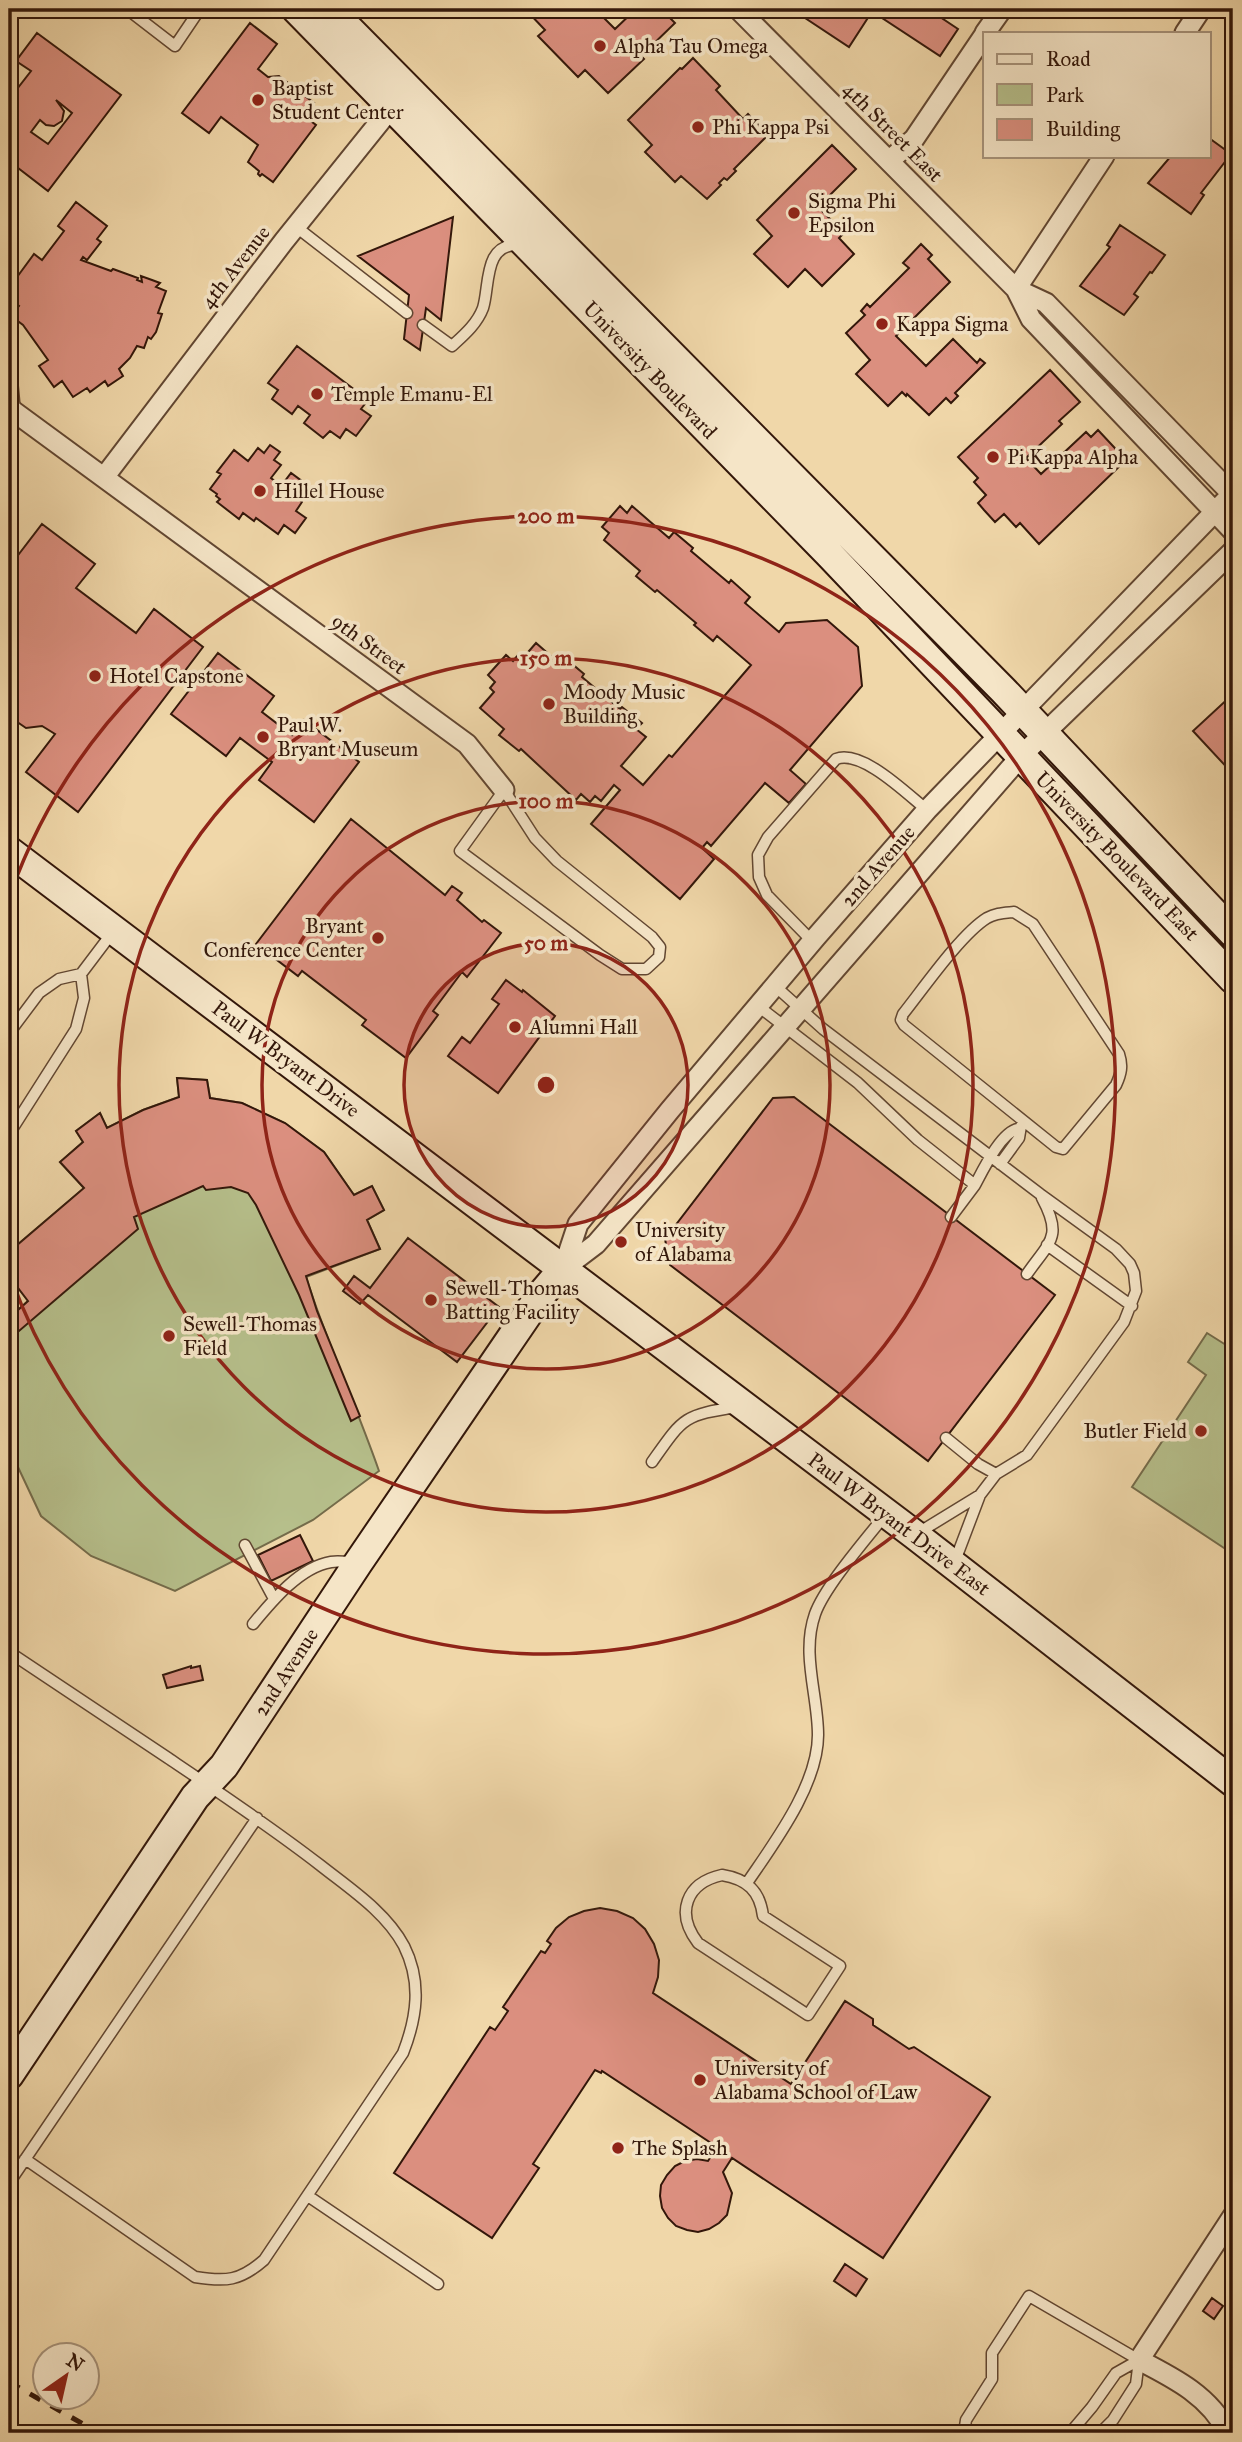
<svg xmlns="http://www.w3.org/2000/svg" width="1242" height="2442" viewBox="0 0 1242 2442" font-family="'IM FELL Great Primer',serif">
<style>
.green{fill:#b6bf8b;stroke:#746b4a;stroke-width:2}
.building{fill:#db8f7f;stroke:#33170a;stroke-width:2;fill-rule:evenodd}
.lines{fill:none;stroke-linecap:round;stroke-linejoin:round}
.lane-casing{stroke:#624732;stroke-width:13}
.street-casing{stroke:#624732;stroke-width:23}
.secondary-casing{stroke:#33170a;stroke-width:32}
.lane{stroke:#f5e5c7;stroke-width:10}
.street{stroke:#f5e5c7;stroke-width:19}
.secondary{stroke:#f5e5c7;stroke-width:28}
.rail{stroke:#33170a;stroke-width:5;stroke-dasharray:12 12;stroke-linecap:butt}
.ring{fill:none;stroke:#8f2418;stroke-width:3.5}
.poi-dot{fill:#8f2418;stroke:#f5e5c7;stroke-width:2.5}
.labels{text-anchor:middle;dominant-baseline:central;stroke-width:7;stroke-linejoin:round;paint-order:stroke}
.poi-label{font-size:21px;fill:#33170a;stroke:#f5e5c7;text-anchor:start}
.street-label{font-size:21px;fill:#33170a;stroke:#f5e5c7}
.centre{fill:#8f2418;stroke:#f5e5c7;stroke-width:3.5}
.ring-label{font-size:21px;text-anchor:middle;font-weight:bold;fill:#8f2418;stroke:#f5e5c7;stroke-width:7;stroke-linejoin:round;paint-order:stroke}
</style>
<rect width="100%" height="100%" fill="#f0d7a9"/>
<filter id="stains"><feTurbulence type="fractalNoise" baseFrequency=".00286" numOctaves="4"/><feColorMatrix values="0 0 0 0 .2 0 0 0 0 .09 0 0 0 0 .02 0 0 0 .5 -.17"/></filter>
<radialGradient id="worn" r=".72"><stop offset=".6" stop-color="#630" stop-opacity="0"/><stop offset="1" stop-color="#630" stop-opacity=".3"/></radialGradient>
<path class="green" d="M177 1078 207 1080 210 1098 242 1103 285 1123 324 1152 354 1195 372 1186 384 1210 367 1220 380 1249 306 1277C327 1343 356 1405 379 1471L313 1520 175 1591 91 1556 41 1516 9 1448V1339L11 1337 9 1334V1318L28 1301 9 1276V1252L84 1188 60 1162 83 1142 76 1131 100 1113 107 1128 143 1110 179 1097Z
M1207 1333 1226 1345 1233 1335V1554L1132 1487 1206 1375 1188 1362Z"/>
<path class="building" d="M525 9H595L615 29 636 9H661L675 23 641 56 644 59 608 93 585 70 578 77 538 36 545 30Z
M798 9H928L958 29 940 56 876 14 873 10 849 47 796 12Z
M250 23 277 44 258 69 268 77 279 76 314 103 304 116 316 125 273 182 262 174 260 176 258 174 259 171 248 162 258 145 221 117 209 133 182 113Z
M37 33 121 95 48 191 9 161V97L10 98 31 71 16 61ZM56 100 72 113 48 144 31 132 40 120 46 125 54 126 62 121 64 111Z
M693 58 720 86 716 90 743 119 748 114 768 135 734 169 736 171 727 180 724 178 719 183 721 185 707 199 681 176 675 182 645 152 652 145 628 120 680 68 682 69Z
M1209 138 1231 154 1201 193 1204 195 1191 214 1148 183 1171 156H1209Z
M832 145 856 169 818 207 844 233 839 238 854 254 822 286 805 269 788 287 754 254 772 236 757 220Z
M76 202 107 226 97 239 101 242 87 260 83 257 81 260 111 271 113 269 138 278 137 280 142 282 141 276 152 280 160 283 156 287 166 291 158 313 162 314 156 332 151 339 148 337 144 348 137 346 130 358 119 369 123 376 108 386 105 381 90 392 87 388 73 397 62 381 54 387 39 366 48 360 23 325 11 316 19 306 9 298V288L34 254 42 260 64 231 58 226Z
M453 217 441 320 426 308 420 350 404 339 409 295 358 256Z
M1120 225 1165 255 1152 273 1150 272 1134 294 1138 297 1124 315 1080 286 1110 247 1107 245Z
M921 244 932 255 928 259 950 282 896 336 926 366 953 339 977 363 980 359 985 363 955 393 958 396 951 403 946 398 929 415 907 394 906 396 902 392 888 406 856 374 870 360 846 333 865 315 861 311 867 304 870 307 909 268 903 263Z
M297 346 368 400 361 409 371 416 356 436 346 429 340 438 330 431 323 438 304 423 310 415 298 406 292 414 272 399 278 390 268 383Z
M1050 370 1080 402 1059 421 1062 424 1026 458 1041 474 1086 432 1091 437 1098 430 1126 460 1039 544 1020 523 1016 527 1004 514 995 522 984 510 978 503 986 495 974 482 978 478 958 457Z
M270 445 280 452 274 460 281 465 271 478 281 486 291 473 310 487 300 500 302 502 296 511 306 518 295 533 284 525 278 534 256 518 254 521 243 513 239 519 217 502 220 499 216 496 217 494 210 489 221 474 217 472 234 450 248 461 258 448 264 453Z
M620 506 627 513 632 506 669 538 674 532 693 548 691 551 729 583 731 580 750 597 745 603 779 632 786 623 827 620 858 647 862 686 790 770 806 784 789 803 765 783 711 846 707 842 702 848 714 859 680 899 591 824 620 790 614 785 601 801 595 796 590 802 581 794 576 800 521 749 519 751 499 735 504 729 480 708 494 692 490 688 495 682 488 675 506 655 513 661 518 655 523 658 536 643 560 664 565 658 584 674 582 677 620 709 622 707 642 723 636 729 646 737 621 766 643 785 669 755 672 757 751 665 717 636 713 641 694 625 696 623 657 590 655 592 636 576 640 571 604 540 609 533 602 527Z
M42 524 95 564 76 588 136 633 154 609 203 647 78 812 26 772 55 734 42 726 26 728 10 717 9 706V567Z
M218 653 274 696 262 712 292 735 304 720 359 762 314 822 259 780 272 762 240 738 226 756 171 714Z
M1233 694V774L1193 731Z
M351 819 445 895 452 886 462 893 457 900 482 922 484 920 501 933 467 977 462 972 433 1011 438 1015 406 1058 362 1025 366 1020 302 971 298 976 256 944Z
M506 980 522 992 523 990 555 1016 498 1093 448 1056 462 1037 470 1043 499 1004 492 999Z
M177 1078 207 1080 210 1098 242 1103 285 1123 324 1152 354 1195 372 1186 384 1210 367 1220 380 1249 306 1276 317 1311 360 1416 351 1421 299 1295 256 1205 248 1193 231 1187 206 1190 203 1186 134 1217 138 1229 12 1337 9 1334V1318L28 1301 9 1276V1252L84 1188 60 1162 83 1142 76 1131 100 1113 107 1128 143 1110 179 1097Z
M794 1097 1055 1295 928 1461 670 1265 665 1239 773 1098Z
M408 1238 499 1307 457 1362 368 1295 360 1304 343 1291 354 1276 370 1288Z
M300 1535 313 1561 271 1581 258 1555Z
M191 1666V1668L200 1666 203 1680 167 1688 163 1675Z
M600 1908 617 1911 633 1918 645 1929 654 1944 659 1960 658 1977 653 1993 791 2084 845 2001 873 2019V2025L909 2049 914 2047 990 2097 883 2258 732 2158 723 2172 732 2193 727 2215 719 2223 709 2229 698 2232 687 2230 676 2226 668 2218 662 2208 660 2196 661 2185 667 2175 675 2166 685 2161 697 2159 708 2161 717 2147 602 2071 601 2073 595 2070 533 2164 539 2168 492 2238 394 2173 490 2027 495 2030 502 2020 508 2011 503 2007 541 1951 545 1953 551 1944 547 1941 556 1928 569 1917 584 1911Z
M845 2264 867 2279 856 2296 834 2281Z
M1212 2298 1223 2306 1214 2319 1203 2311Z"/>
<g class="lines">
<defs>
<path id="lane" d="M127 9 175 46 200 9
M295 226 407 313
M423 325 452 346C464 335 477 324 483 308 490 286 483 243 519 245
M9 349 15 412
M504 790 535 838 557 861 652 937 660 947 659 957 646 969H622L600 955 460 851Z
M1014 912 1033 924 1119 1054C1123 1066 1121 1074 1116 1085L1063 1149 1056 1147 904 1025 901 1020 903 1014C923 989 961 934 987 918 996 913 1004 913 1014 912Z
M812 941 767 895 759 877 758 855 768 837 836 759C862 749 907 794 927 810
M775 986 823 1029 1040 1194 1116 1249 1130 1264 1134 1273 1136 1291 1124 1322 1027 1455 996 1474 980 1495 955 1561
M758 1006 858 1083 918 1140 975 1185 951 1217
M9 1033 39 993 59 979 81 974 112 933
M9 1134 76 1029 84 998 81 974
M1000 1164 1019 1138 1021 1126
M975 1185C983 1170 1001 1132 1018 1129
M1047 1245 1132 1306
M1027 1274C1050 1241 1063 1237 1042 1198
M946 1438 978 1464 996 1474
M652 1462C683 1418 683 1415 737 1407
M918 1533 980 1495
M245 1545 274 1599
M253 1624C272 1601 300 1567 331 1562 338 1561 347 1562 354 1563
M9 1652C62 1687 115 1723 168 1758 220 1793 271 1827 320 1865 349 1888 386 1912 404 1946 422 1982 417 2017 403 2053L264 2260C240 2281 226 2282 195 2277L25 2159
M722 1875C747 1879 760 1891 763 1916L840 1966 808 2015 698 1943C675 1913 686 1883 722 1875Z
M747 1883C774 1843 818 1785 818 1735 818 1695 801 1654 815 1614 825 1586 867 1538 886 1514
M9 2183 257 1818
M308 2196 438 2284
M964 2433 966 2420 992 2379V2353L1029 2296 1139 2360
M1070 2433 1092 2407 1116 2373 1139 2360
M1100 2433 1113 2420 1136 2384 1139 2360"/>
<path id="street" d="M738 9 1016 289 1031 319 1233 531
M985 33 1002 9
M1185 33 1201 9
M889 161 914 139 985 34
M1016 289 1046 303 1233 495
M1016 289 1104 156
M9 408 467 744 504 790
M105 476 284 241 399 98
M563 1269 578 1224 670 1110 816 937 927 810 1232 494
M563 1269 596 1244 1021 756 1233 551
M1228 2433C1210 2396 1174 2378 1139 2360L1233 2216"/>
<path id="secondary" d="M296 9 830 555 1233 979
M329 9 1003 690 1233 933
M9 851 915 1535 1233 1782
M9 2075 195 1797 224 1766 358 1563 540 1296 563 1269"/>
</defs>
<use href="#lane" class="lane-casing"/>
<use href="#street" class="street-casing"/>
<use href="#secondary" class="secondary-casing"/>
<use href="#lane" class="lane"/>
<use href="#street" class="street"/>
<use href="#secondary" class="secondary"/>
<path class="rail" d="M9 2382 99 2433"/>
</g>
<circle cx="546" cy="1085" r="142" fill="#8f2418" fill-opacity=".12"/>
<g class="ring">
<circle cx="546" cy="1085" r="142"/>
<circle cx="546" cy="1085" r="284"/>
<circle cx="546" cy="1085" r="427"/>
<path d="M10 895A569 569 0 1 1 10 1275"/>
</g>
<g class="poi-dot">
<circle cx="600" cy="46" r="7"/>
<circle cx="258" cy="100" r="7"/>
<circle cx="698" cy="127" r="7"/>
<circle cx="794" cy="213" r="7"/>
<circle cx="882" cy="324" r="7"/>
<circle cx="317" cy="394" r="7"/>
<circle cx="993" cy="457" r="7"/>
<circle cx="260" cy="491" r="7"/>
<circle cx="95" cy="676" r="7"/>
<circle cx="549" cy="704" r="7"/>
<circle cx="263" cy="737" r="7"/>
<circle cx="378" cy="938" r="7"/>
<circle cx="515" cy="1027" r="7"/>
<circle cx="621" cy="1242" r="7"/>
<circle cx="431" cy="1300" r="7"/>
<circle cx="169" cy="1336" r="7"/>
<circle cx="1201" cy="1431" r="7"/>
<circle cx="700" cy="2080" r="7"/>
<circle cx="618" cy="2148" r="7"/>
</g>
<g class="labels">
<g class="poi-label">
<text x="614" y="46">Alpha Tau Omega</text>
<text x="272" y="88">Baptist<tspan x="272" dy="24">Student Center</tspan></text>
<text x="712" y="127">Phi Kappa Psi</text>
<text x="808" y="201">Sigma Phi<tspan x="808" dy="24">Epsilon</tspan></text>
<text x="896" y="324">Kappa Sigma</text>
<text x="331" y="394">Temple Emanu-El</text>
<text x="1007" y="457">Pi Kappa Alpha</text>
<text x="274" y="491">Hillel House</text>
<text x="109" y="676">Hotel Capstone</text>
<text x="563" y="692">Moody Music<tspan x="563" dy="24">Building</tspan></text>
<text x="277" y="725">Paul W.<tspan x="277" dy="24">Bryant Museum</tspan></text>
<text x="364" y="926" text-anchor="end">Bryant<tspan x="364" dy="24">Conference Center</tspan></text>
<text x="529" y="1027">Alumni Hall</text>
<text x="635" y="1230">University<tspan x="635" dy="24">of Alabama</tspan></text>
<text x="445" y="1288">Sewell-Thomas<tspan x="445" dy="24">Batting Facility</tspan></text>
<text x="183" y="1324">Sewell-Thomas<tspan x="183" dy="24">Field</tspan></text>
<text x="1187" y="1431" text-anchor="end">Butler Field</text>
<text x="714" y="2068">University of<tspan x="714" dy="24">Alabama School of Law</tspan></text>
<text x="632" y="2148">The Splash</text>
</g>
<g class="street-label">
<text transform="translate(893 132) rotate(45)">4th Street East</text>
<text transform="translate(235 267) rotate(-52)">4th Avenue</text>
<text transform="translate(650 370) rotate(46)">University Boulevard</text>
<text transform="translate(369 644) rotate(36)">9th Street</text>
<text transform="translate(1117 856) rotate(46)">University Boulevard East</text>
<text transform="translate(878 866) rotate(-49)">2nd Avenue</text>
<text transform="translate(286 1059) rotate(37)">Paul W Bryant Drive</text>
<text transform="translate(899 1524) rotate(37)">Paul W Bryant Drive East</text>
<text transform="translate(286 1672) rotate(-57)">2nd Avenue</text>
</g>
</g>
<circle cx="546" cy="1085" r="10" class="centre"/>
<g class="ring-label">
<text x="546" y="523">200 m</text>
<text x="546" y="665">150 m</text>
<text x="546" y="808">100 m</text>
<text x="546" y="950">50 m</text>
</g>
<rect width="1242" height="2442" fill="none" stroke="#f0d7a9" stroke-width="35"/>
<rect x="10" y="10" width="1221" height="2421" fill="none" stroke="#33170a" stroke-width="3.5"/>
<rect x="18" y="18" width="1207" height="2407" fill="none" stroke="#33170a" stroke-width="2"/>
<rect x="983" y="32" width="228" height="126" fill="#f5e5c7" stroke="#a7937b" stroke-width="2"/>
<rect x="997" y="54" width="35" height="10" fill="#f5e5c7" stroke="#a7937b" stroke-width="2"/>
<text x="1046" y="66" font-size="21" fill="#33170a">Road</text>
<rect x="997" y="84" width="35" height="21" fill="#b6bf8b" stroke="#a7937b" stroke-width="2"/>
<text x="1046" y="102" font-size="21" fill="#33170a">Park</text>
<rect x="997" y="119" width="35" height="21" fill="#db8f7f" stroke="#a7937b" stroke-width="2"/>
<text x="1046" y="136" font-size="21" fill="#33170a">Building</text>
<g transform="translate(66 2376) rotate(34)"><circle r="33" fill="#f5e5c7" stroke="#a7937b" stroke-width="2"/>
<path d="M0-5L12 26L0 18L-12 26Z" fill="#8f2418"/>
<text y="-10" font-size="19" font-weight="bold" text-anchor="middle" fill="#33170a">N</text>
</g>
<rect width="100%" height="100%" filter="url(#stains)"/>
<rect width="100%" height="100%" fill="url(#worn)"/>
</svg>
